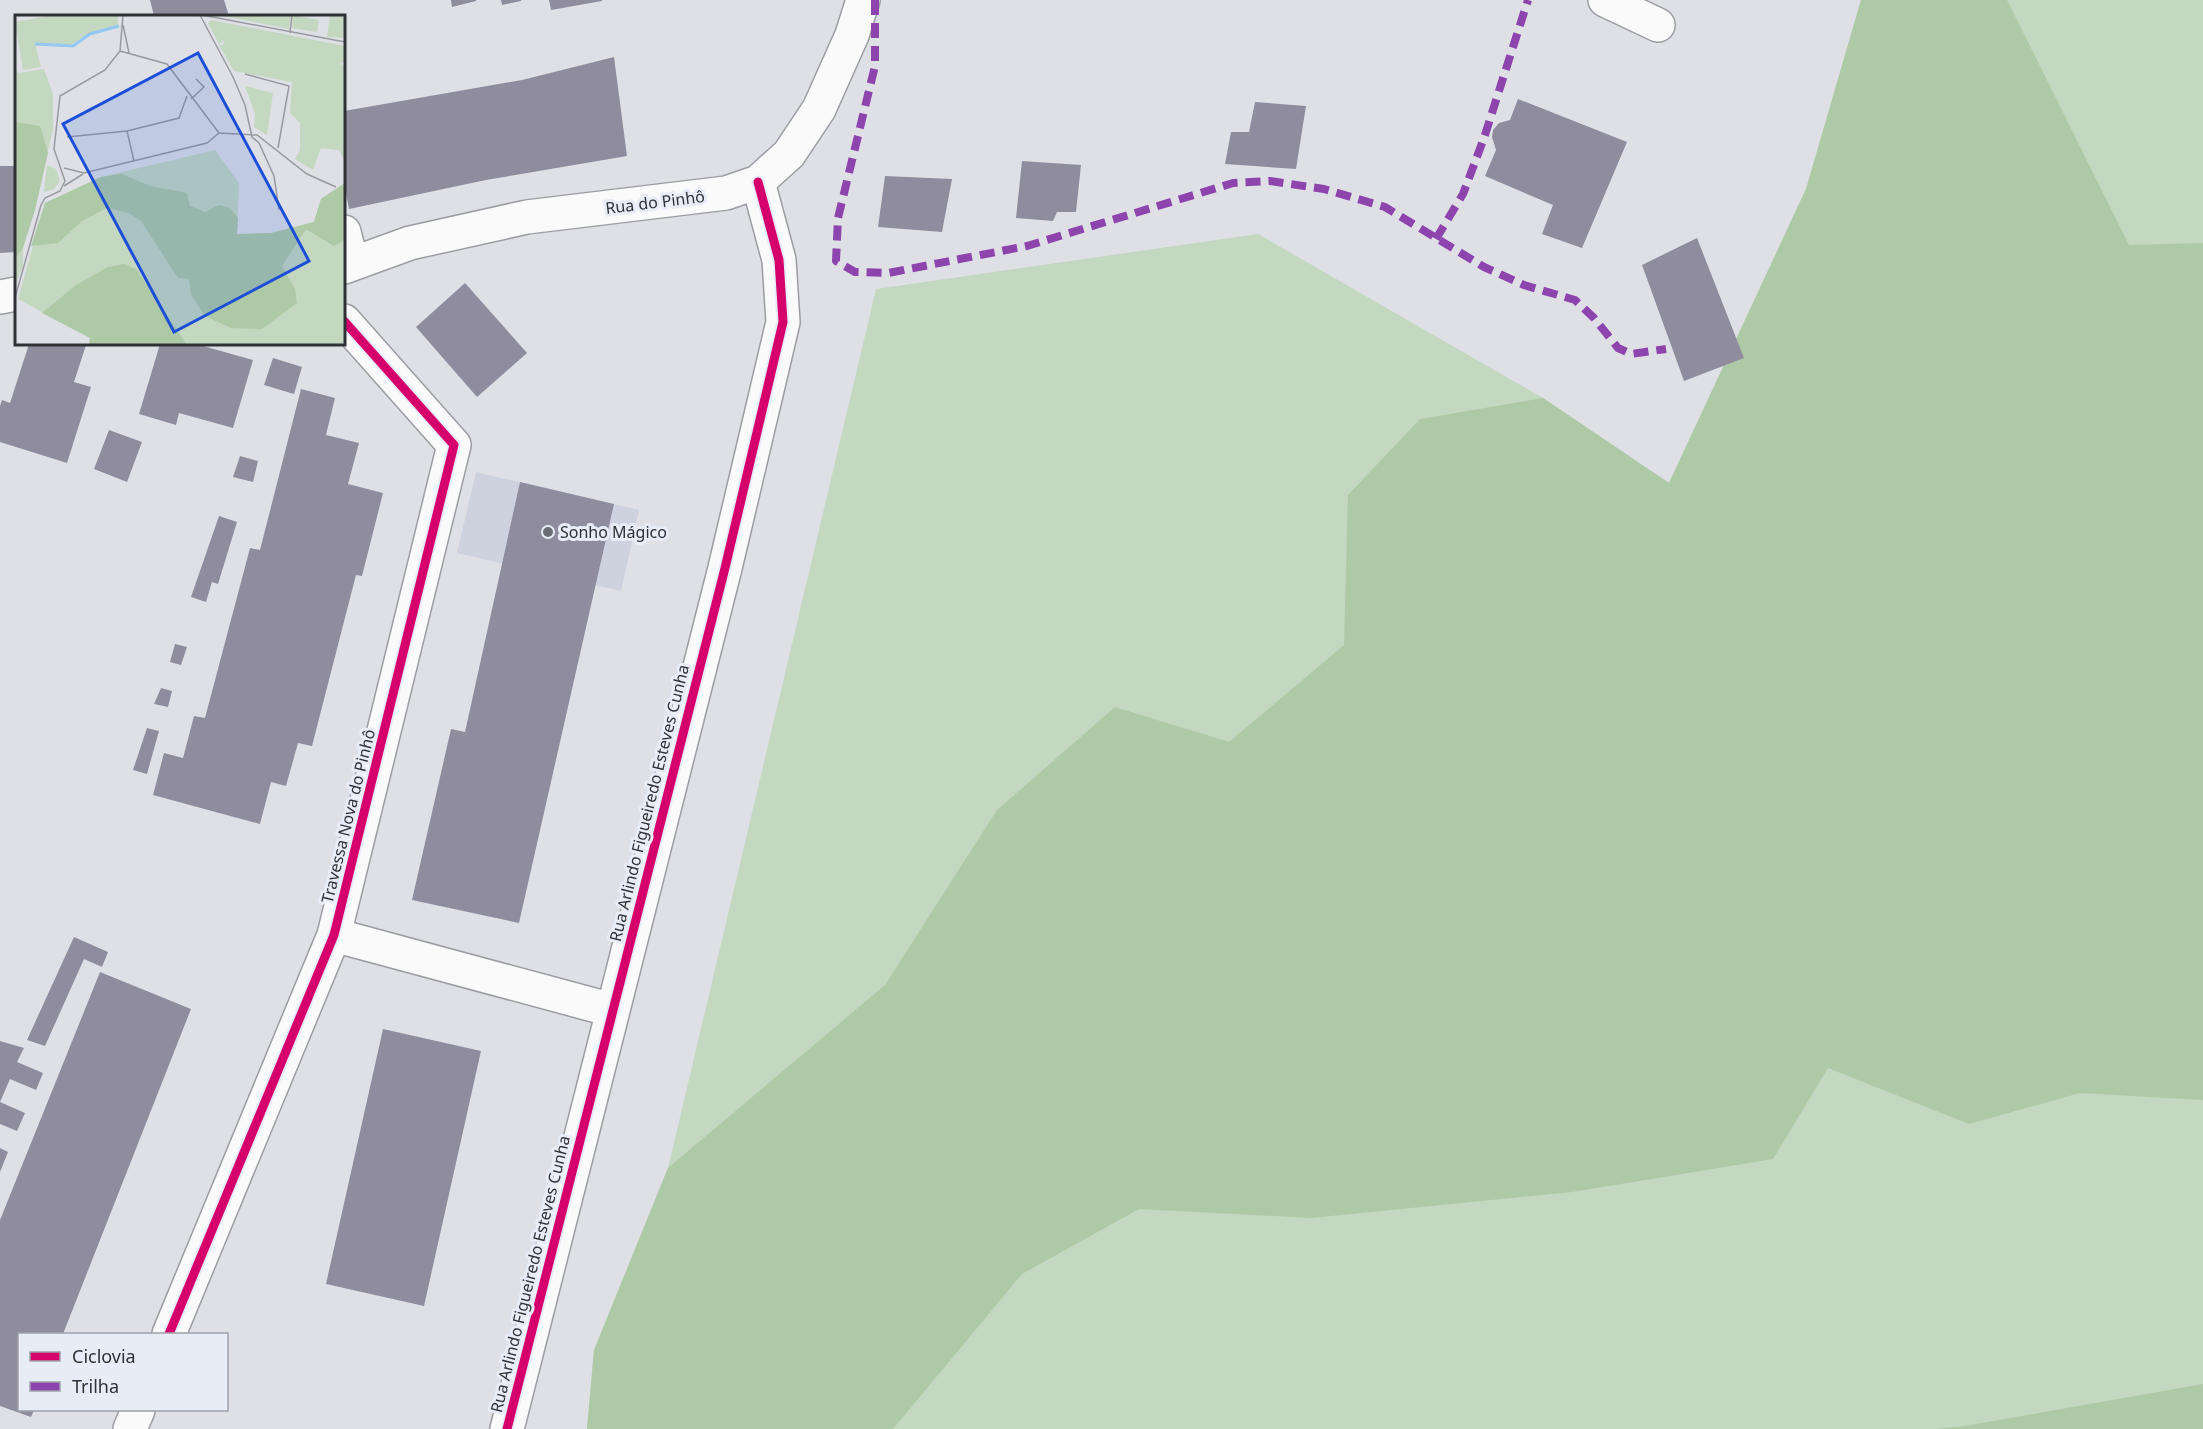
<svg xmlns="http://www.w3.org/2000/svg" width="2203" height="1429" viewBox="0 0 2203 1429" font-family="'Noto Sans',sans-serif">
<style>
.built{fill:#ced2de}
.green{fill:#c4d7c0}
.forest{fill:#aec9a5}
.building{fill:#8f8d9d}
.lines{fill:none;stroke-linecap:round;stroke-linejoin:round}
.street-casing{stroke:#9c9da2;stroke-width:36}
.street{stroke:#fafafb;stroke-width:33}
.quiet{stroke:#8e44ad;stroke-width:8;stroke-dasharray:15 8;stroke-linecap:butt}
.cycleway-casing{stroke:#e8ecf7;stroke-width:13}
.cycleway{stroke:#d6006c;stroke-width:9}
.poi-dot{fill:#6c6e73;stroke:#e8ecf7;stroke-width:2}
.labels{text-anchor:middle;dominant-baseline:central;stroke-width:6;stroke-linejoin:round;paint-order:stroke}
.street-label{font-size:16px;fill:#2f3135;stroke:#e8ecf7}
.poi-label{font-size:16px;fill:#2f3135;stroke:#e8ecf7;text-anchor:start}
.inset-river{fill:none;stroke:#92c8f2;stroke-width:3}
.inset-road{fill:none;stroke:#989a9f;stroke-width:1.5}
.view{fill:#1d4ed8;fill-opacity:0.15;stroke:#1d4ed8;stroke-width:3}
.inset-edge{fill:none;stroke:#2f3135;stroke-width:3}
</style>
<rect width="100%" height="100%" fill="#dee0e6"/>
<path class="built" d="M476 472 639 510 621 591 457 553Z"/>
<path class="green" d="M1861 0H2203V1429H587L594 1350 668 1168 876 289 1258 234 1543 398 1669 483 1806 189Z"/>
<path class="forest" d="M1861 0H2007L2129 245 2203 243V1100L2080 1093 1969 1124 1828 1068 1773 1159 1572 1192 1311 1218 1139 1209 1022 1274 893 1429H587L594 1350 668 1168 885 985 997 810 1115 707 1229 742 1344 645 1348 495 1420 419 1543 398 1669 483 1806 189Z
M2203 1384V1429H1936L1965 1426Z"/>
<path class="building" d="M150 0H224L229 16H154Z
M451 0H476V1L452 7Z
M501 0H521V1L502 5Z
M549 0H602V1L551 10Z
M614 57 627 156 486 180 349 209 344 181V111L522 80Z
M1518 99 1627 142 1582 248 1542 234 1553 205 1485 176 1496 150 1492 137 1493 130 1499 123 1510 120Z
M1255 102 1306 106 1296 169 1225 164 1231 132H1249Z
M1022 161 1081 165 1076 212H1057L1053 221 1016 218Z
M0 166H16V252L0 253Z
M885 176 952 179 942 232 878 227Z
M1697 238 1744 358 1684 381 1642 265Z
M465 283 527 353 477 397 416 327Z
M29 344 86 345 74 382 91 387 67 463 0 442V406L2 400 10 403Z
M160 344H196L253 360 233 428 179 413 176 425 139 414Z
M273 358 302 367 294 394 264 385Z
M301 389 335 398 326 435 359 443 348 484 383 493 362 576 356 575 312 746 298 743 286 786 271 782 260 824 153 795 164 753 183 758 194 716 205 718 250 548 260 550Z
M109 430 142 442 127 482 94 469Z
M240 456 258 461 253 482 233 477Z
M520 482 614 504 519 923 412 900 451 729 465 732Z
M219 516 237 522 218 584 212 582 206 602 191 597Z
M175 644 187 647 181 665 170 662Z
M161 688 172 691 168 707 154 704Z
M147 728 159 731 147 774 133 770Z
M74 937 108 952 102 967 84 959 45 1046 27 1040Z
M100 972 191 1009 63 1334H20V1410H34L31 1417 0 1406V1220Z
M383 1029 481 1051 424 1306 326 1284Z
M0 1041 24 1048 17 1062 43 1073 36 1090 10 1079 0 1102Z
M0 1102 25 1113 17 1131 0 1124Z
M0 1148 8 1152 0 1172Z"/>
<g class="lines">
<defs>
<path id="street" d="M1605 0 1658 25
M344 232 352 264
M344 267 410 243 527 217 726 193 758 182 789 154 819 109 852 35 863 0
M0 297 16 294
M334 935 612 1010
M169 1334 334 935 454 445 344 321
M130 1429 138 1410
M507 1429 725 568 783 322 779 260 758 182"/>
</defs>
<use href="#street" class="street-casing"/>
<use href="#street" class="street"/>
<path class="quiet" d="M875 0V66L838 218 836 261 855 272 888 273 1027 246 1233 183 1270 181 1324 189 1385 207 1484 267 1524 285 1575 300 1594 318 1618 348 1631 354 1666 349
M1436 239 1463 194 1484 138 1528 0"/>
<defs>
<path id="cycleway" d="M169 1334 334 935 454 445 344 321
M507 1429 725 568 783 322 779 260 758 182"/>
</defs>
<use href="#cycleway" class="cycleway-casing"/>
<use href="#cycleway" class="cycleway"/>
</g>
<circle class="poi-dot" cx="548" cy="532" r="6"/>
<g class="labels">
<g class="street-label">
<text transform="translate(655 202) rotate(-7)">Rua do Pinhô</text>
<text transform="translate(649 803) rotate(-76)">Rua Arlindo Figueiredo Esteves Cunha</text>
<text transform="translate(348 816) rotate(-76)">Travessa Nova do Pinhô</text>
<text transform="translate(530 1274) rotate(-76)">Rua Arlindo Figueiredo Esteves Cunha</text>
</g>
<g class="poi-label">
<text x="560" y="532">Sonho Mágico</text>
</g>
</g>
<g transform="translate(15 15)">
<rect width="330" height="330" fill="#dee0e6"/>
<path d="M38 0H103V11L75 18 56 30 20 29 26 52 8 55 0 7ZM203 0H276L274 14ZM278 0 304 5 302 17 277 13ZM315 0H330L328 23 312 22ZM196 5 330 31V46L324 49 330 50V147L324 135 306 133 298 155 280 144 285 135V108L275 98 277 67 219 56 204 30H208L209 25 204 29 193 8ZM0 49 3 58 29 54 38 79V115L8 233V251L0 270ZM230 71 258 78 252 120 239 112 240 99ZM200 135 224 168 222 219 256 218 299 207 306 184 330 168V330H74L75 323 3 284 30 188 86 162ZM32 150 41 154 45 166 39 174 29 177Z" fill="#c4d7c0"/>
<path d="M0 107 25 111 33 138 20 195 8 233 0 243ZM107 159 135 171 172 178 175 191 190 197 204 190 215 193 223 203 222 219 256 218 299 207 306 184 330 168V225L319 231 291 214 267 251 280 274 282 288 247 314 216 313 190 301 176 280 174 264 163 263 126 206 114 198 92 193 67 206 43 228 16 231 30 188 86 162ZM109 249 121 254 172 330H74L75 323 27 298 61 270 93 252Z" fill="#aec9a5"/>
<path class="inset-river" d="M20 29 58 31 75 19 104 11"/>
<path class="inset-road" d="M185 0 218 62 230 90 237 122 244 128 259 161 264 195M187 0 330 27M108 10 114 38M275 18 277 0M105 36 152 49 204 118 242 120 292 159 321 172M230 59 274 71 263 133M176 84 189 72 181 64M112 116 119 146M52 122 112 116 164 103 172 81M49 153 69 158 192 128 204 118M49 171 68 159M0 283 26 190 30 183 45 176 50 166 39 134 45 81 90 55 105 36 108 0"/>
<path class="view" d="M183 38 294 246 159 317 48 109Z"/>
<rect width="330" height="330" class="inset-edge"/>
</g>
<rect x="18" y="1333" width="210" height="78" fill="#e8ecf7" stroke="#9ea1a9" stroke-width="1.5"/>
<rect x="30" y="1352" width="30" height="9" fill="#d6006c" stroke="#9ea1a9" stroke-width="1.5"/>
<text x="72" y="1363" font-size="18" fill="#2f3135">Ciclovia</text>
<rect x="30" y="1382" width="30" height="9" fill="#8e44ad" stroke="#9ea1a9" stroke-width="1.5"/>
<text x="72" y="1393" font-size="18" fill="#2f3135">Trilha</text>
</svg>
